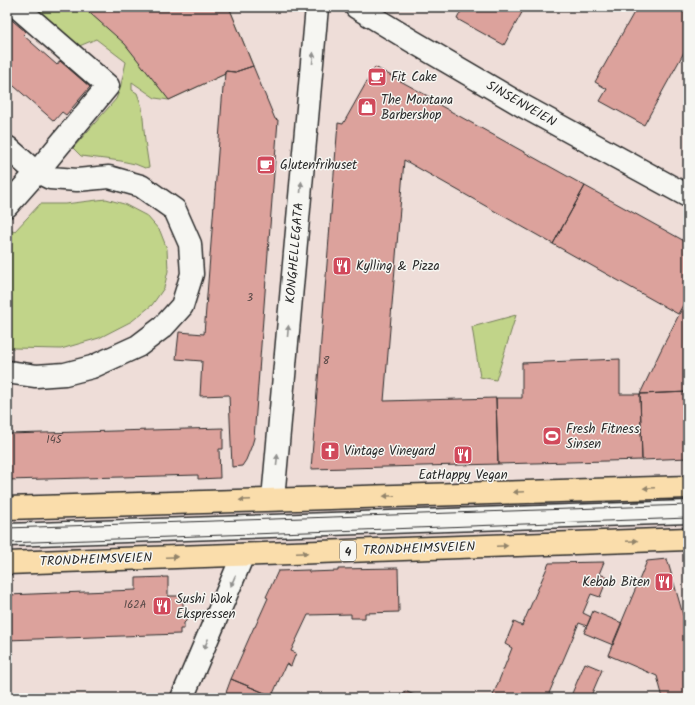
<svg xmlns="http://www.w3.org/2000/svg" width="695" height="705" viewBox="0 0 695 705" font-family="Kalam,sans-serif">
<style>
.green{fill:#c1d489;stroke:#76805a}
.building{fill:#dca29c;stroke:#2b2b2b}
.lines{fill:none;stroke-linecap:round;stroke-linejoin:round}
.minor-casing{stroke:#2b2b2b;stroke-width:25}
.major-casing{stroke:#2b2b2b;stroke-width:25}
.minor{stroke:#f6f6f2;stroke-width:22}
.major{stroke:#faddab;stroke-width:22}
.tram{stroke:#2b2b2b;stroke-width:1}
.oneway{fill:#90908e}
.oneway2{fill:#92846b}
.labels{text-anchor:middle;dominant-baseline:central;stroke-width:3;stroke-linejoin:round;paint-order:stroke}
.number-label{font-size:11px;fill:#574947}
.shield{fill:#f6f6f2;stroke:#686867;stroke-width:1}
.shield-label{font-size:12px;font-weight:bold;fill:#2b2b2b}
.poi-label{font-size:13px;fill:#2b2b2b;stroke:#f6f6f2;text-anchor:start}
.street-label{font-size:13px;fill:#2b2b2b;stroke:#f6f6f2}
</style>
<rect width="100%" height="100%" fill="#eeddd8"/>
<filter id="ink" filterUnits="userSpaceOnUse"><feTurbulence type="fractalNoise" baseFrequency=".025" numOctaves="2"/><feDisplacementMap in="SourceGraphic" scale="8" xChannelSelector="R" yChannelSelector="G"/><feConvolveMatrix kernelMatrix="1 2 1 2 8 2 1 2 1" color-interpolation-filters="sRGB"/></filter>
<g filter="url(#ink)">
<path class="green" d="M25 7H229L253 66 225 71V74L169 100 155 98 132 82V90L137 93 142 107 145 141 149 167 145 168 135 164 121 161 81 156 73 148 116 99 120 89 126 62 96 39 77 47Z
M106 199 124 204 147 216 160 231 167 249 168 271 164 288 152 305 132 321 99 338 61 349 13 348 7 347V228L14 232 40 204H65Z
M516 315 496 380 480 377 472 327Z"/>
<path class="building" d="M83 7H229L253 66 235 72 225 71V74L169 100 125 44Z
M463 7H525L504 45 457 19Z
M637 7H688V45L644 125 600 101 607 89 595 82Z
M7 16 26 32 23 35 57 65 60 61 90 87 66 115 62 112 54 121 7 80Z
M253 66 275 119 278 120 254 438 252 445 246 460 242 466 232 467 229 395 200 396 202 361 176 359 179 332 204 334 223 88H224L225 71 235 72Z
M375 67 435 100 434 102 585 186 553 244 404 160 384 401 496 398 498 464 311 469 338 123 343 124Z
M585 186 688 243V296L678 314 553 244Z
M687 299H688V392L640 394 660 352Z
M620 359V394H640L642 460 498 464 496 398H522V363Z
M688 392V458L642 460 640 394Z
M223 428V449H219L220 478 198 479V475L7 480V434Z
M667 559 688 632V698H663L657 676 608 655 647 561Z
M604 562 599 574 608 577 600 597 591 594 583 613 591 617 587 626 579 623 547 698H492L512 648 505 644 514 622 522 626 549 563Z
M398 568 399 612 365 613V618H351V614L308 615 291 651 296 653 291 666 286 664 272 696 231 679 254 627H255L268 598 266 597 278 571 309 570V572L338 571V569Z
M168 577V596H183V609H187L188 619 184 623V629H180V634L7 640V595L136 590V578Z
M593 611 622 623 613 645 584 633Z
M585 663 602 670 590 698H570Z
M231 679 272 696 276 698H224Z
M7 691 16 698H7Z
M405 691 421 698H402Z
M42 695 51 698H41Z"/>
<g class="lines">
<defs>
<path id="minor" d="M356 7 412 41 523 106 688 196
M7 147 32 169 50 178 77 180 109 177 141 186 175 210 190 244 192 274 182 306 163 327 138 346 92 367 65 374 36 376 7 372
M7 206 37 172 108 86 17 7
M273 499 317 7
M7 535 688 512
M182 698 243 555"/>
<path id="major" d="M7 508 688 487
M7 563 688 539"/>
</defs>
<use href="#minor" class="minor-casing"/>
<use href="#major" class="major-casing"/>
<use href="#minor" class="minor"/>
<use href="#major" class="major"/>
<path class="tram" d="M7 528 688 505
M7 543 688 518"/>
</g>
<defs><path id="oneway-solid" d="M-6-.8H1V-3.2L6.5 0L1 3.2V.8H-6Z"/></defs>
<g class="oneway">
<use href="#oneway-solid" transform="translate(313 58) rotate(-85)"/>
<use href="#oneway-solid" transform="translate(301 187) rotate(-85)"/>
<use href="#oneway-solid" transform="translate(288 331) rotate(-85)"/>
<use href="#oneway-solid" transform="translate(277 460) rotate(-85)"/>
<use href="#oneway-solid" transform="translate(233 581) rotate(113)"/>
<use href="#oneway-solid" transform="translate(206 644) rotate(113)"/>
</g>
<g class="oneway2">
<use href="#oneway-solid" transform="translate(649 488) rotate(178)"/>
<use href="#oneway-solid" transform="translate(519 492) rotate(178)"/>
<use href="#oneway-solid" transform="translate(389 496) rotate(178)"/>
<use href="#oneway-solid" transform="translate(245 500) rotate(178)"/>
<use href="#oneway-solid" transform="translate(632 541) rotate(-2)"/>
<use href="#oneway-solid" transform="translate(502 546) rotate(-2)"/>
<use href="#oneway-solid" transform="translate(302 553) rotate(-2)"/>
<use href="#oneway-solid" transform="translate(172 557) rotate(-2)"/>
</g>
</g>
<defs>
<symbol id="cafe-square" viewBox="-11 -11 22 22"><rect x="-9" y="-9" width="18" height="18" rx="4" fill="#d1495b" stroke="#f6f6f2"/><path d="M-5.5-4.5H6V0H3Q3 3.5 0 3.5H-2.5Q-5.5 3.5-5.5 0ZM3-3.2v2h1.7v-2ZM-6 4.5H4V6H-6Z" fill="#fff"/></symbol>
<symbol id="shop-square" viewBox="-11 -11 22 22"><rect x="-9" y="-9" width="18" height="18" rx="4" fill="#d1495b" stroke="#f6f6f2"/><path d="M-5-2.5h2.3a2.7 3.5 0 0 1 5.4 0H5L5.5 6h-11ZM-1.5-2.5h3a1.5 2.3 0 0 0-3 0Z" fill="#fff"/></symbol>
<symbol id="restaurant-square" viewBox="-11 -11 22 22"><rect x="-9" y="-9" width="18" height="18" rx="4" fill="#d1495b" stroke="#f6f6f2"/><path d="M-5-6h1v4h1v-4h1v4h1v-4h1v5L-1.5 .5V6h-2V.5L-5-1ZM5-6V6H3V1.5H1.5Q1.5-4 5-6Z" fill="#fff"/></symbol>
<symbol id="stadium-square" viewBox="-11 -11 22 22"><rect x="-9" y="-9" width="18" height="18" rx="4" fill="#d1495b" stroke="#f6f6f2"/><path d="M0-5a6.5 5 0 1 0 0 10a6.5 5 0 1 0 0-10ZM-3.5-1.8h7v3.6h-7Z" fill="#fff"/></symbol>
<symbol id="church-square" viewBox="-11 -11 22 22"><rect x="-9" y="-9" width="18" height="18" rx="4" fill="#d1495b" stroke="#f6f6f2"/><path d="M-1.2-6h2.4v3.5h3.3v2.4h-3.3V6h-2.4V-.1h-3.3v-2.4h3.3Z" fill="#fff"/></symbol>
</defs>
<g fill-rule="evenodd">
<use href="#cafe-square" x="366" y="66" width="22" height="22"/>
<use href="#shop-square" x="356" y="96" width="22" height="22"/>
<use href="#cafe-square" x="255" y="154" width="22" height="22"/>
<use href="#restaurant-square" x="331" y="255" width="22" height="22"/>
<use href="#stadium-square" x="541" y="425" width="22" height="22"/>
<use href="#church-square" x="319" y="440" width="22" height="22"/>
<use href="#restaurant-square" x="452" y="444" width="22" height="22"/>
<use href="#restaurant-square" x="653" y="571" width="22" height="22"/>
<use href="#restaurant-square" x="151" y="595" width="22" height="22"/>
</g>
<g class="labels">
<g class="number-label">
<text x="250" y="298">3</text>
<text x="326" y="361">8</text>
<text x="54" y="440">145</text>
<text x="135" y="605">162A</text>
</g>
<rect class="shield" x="340" y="541" width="16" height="20" rx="3"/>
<g class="shield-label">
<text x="348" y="551">4</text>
</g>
<g class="poi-label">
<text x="391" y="77">Fit Cake</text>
<text x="381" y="100">The Montana<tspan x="381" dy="15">Barbershop</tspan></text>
<text x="280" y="165">Glutenfrihuset</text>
<text x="356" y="266">Kylling &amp; Pizza</text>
<text x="566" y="429">Fresh Fitness<tspan x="566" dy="15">Sinsen</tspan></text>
<text x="344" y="451">Vintage Vineyard</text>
<text x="463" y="475" text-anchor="middle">EatHappy Vegan</text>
<text x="650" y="582" text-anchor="end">Kebab Biten</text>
<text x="176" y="599">Sushi Wok<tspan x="176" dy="15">Ekspressen</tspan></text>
</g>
<g class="street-label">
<text transform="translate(521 104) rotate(30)">SINSENVEIEN</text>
<text transform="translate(295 253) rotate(-85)">KONGHELLEGATA</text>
<text transform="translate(419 549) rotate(-2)">TRONDHEIMSVEIEN</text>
<text transform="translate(96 560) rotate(-2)">TRONDHEIMSVEIEN</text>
</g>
</g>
<rect width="695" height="705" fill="none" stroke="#f6f6f2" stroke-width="24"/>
<rect x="12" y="12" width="671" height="681" fill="none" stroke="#2b2b2b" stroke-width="1.5" filter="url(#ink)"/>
</svg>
